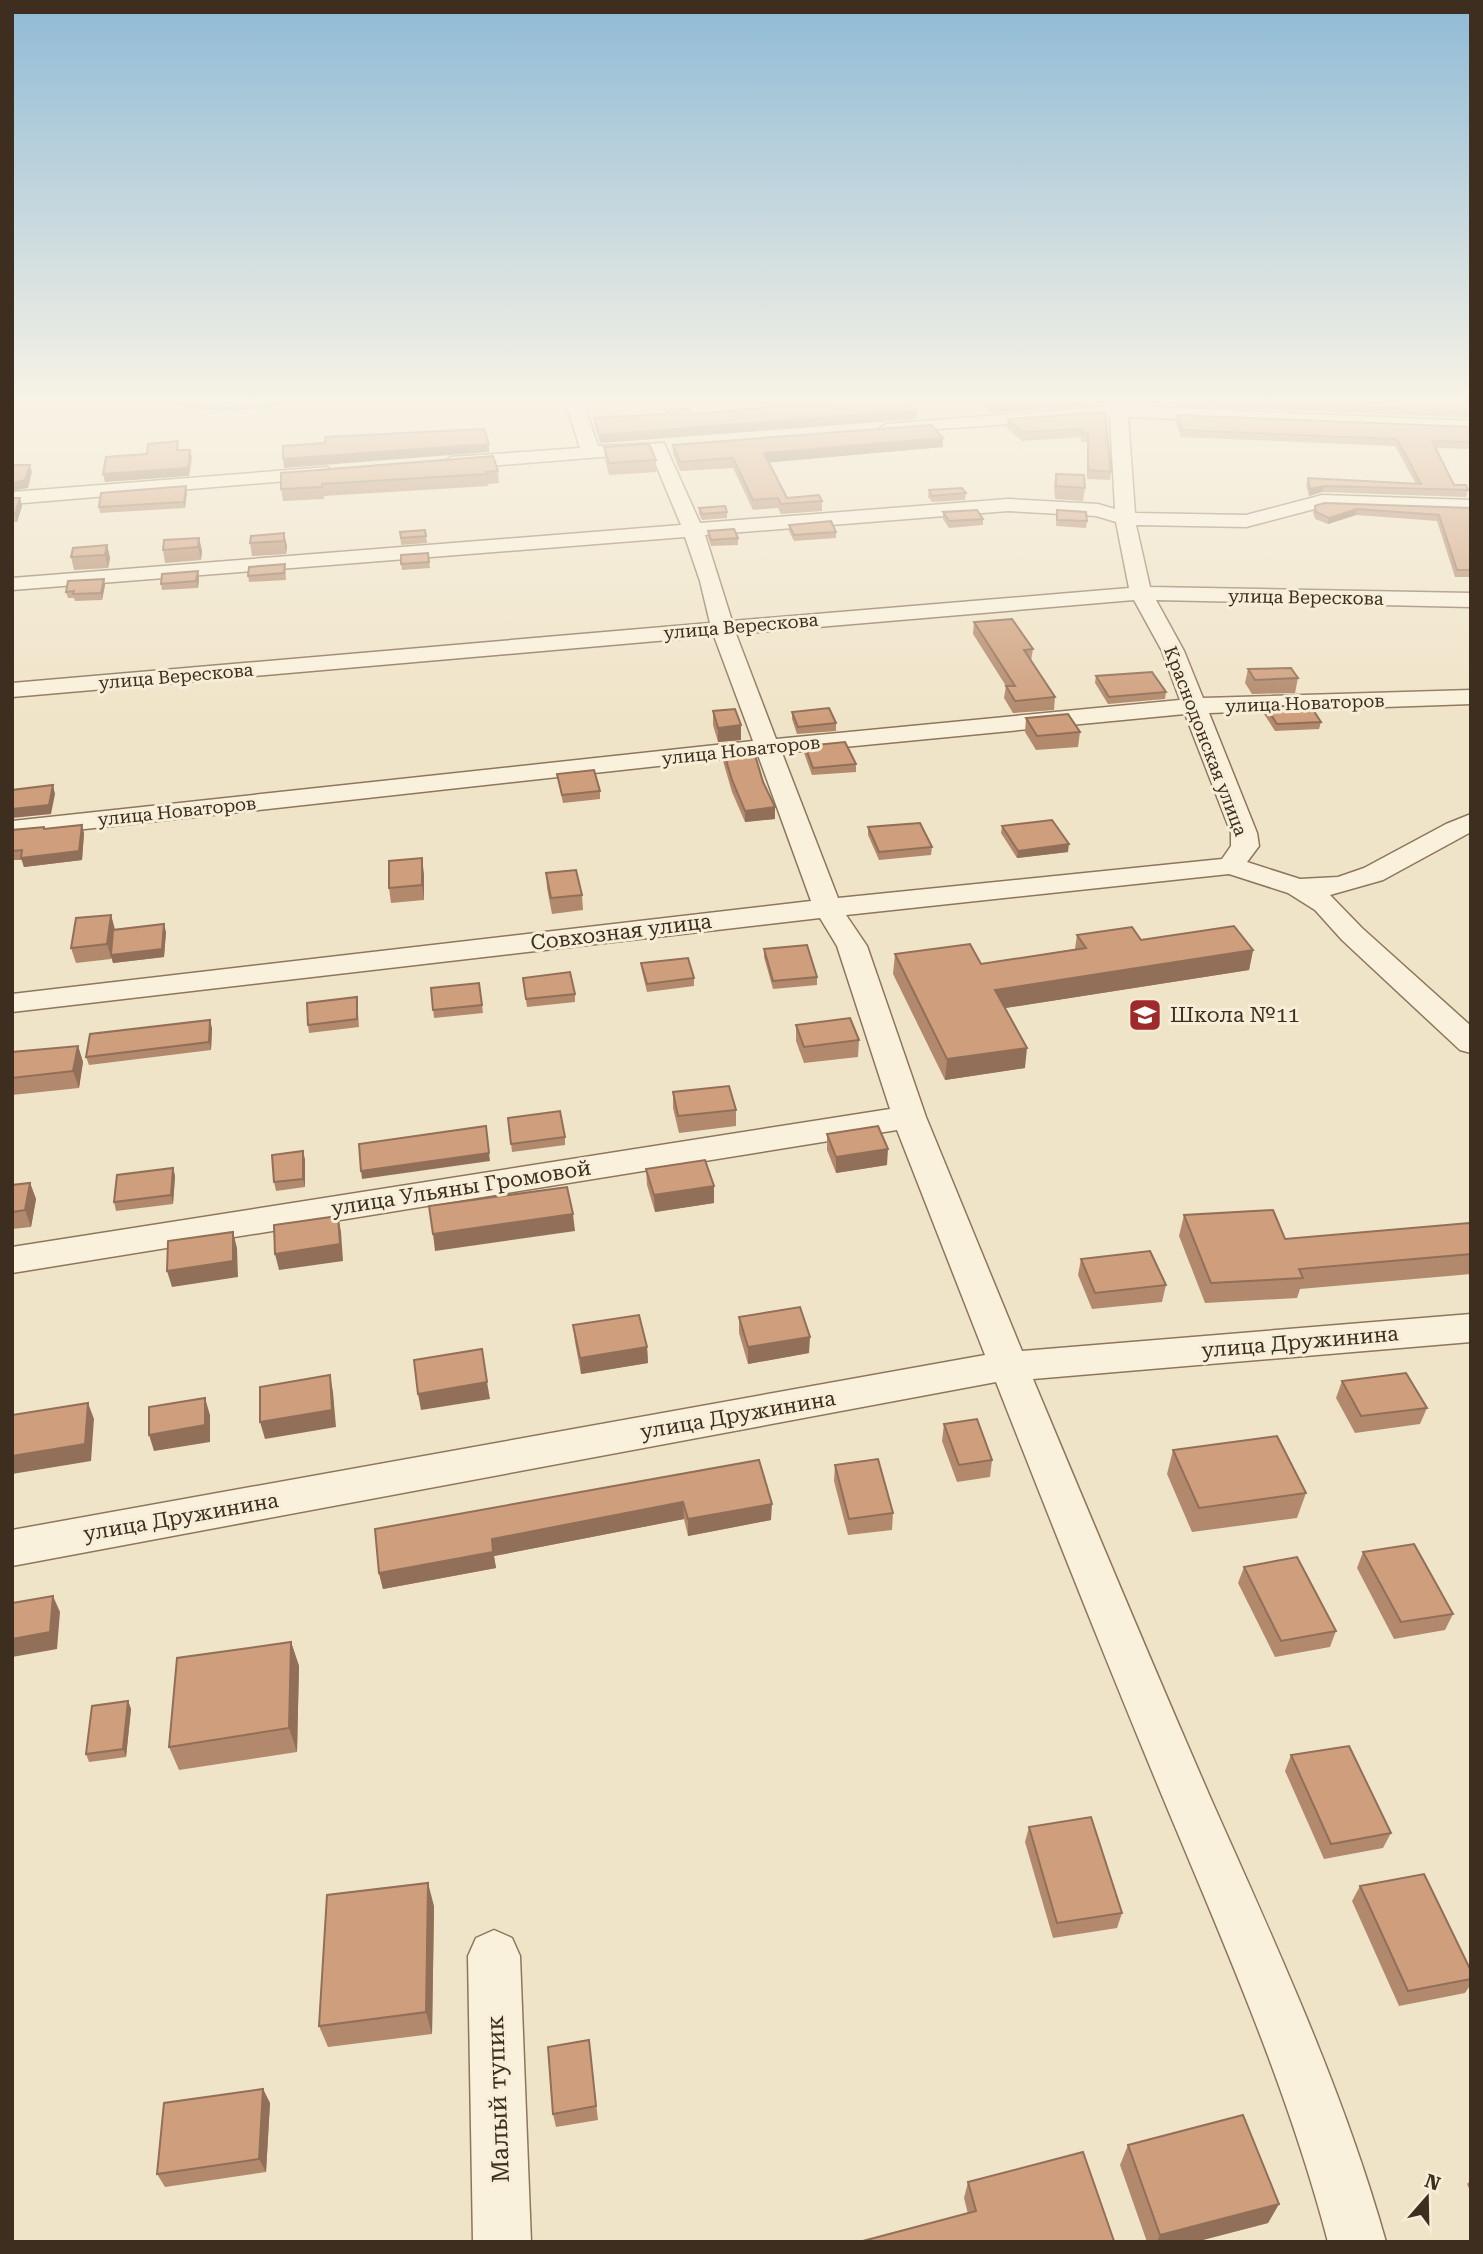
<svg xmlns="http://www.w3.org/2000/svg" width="1483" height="2254" viewBox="0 0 1483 2254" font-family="'Roboto Serif',serif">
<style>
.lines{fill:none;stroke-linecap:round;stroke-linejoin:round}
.stream{stroke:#6f938a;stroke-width:5}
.street-casing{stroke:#8d765c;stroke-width:3}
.street{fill:#faf1dc;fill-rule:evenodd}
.wall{fill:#b2896c}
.shaded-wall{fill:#916f58}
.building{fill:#cf9f7d;stroke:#916f58;stroke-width:2}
.labels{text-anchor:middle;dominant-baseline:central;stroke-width:6;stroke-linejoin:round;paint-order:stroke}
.far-street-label{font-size:18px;fill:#3d2e20;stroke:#f7eed8}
.street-label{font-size:21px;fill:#3d2e20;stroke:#f7eed8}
.poi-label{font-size:21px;fill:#3d2e20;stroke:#f7eed8;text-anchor:start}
.near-street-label{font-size:24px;fill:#3d2e20;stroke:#f7eed8}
</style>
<rect width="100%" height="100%" fill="#f0e4c8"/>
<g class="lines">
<path class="stream" d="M158 401 227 409 296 401"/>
<defs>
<path id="street" d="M565 401H583L598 446 664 443 700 523 1008 499 1098 504 1115 509 1110 417 881 433 878 429 887 424 1113 406 1115 401H1133L1130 406 1471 421V431L1128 417 1135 513 1246 515 1322 495 1471 500V512L1322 507 1246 527 1136 525 1150 587 1471 593V607L1156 600 1184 651 1203 698 1471 690V704L1209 713 1257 833 1259 846 1247 862 1300 879 1338 877 1364 868 1446 824 1471 814V832L1383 880 1330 895 1362 928 1471 1026V1053L1460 1050 1342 940 1315 910 1288 893 1229 874 846 915 867 946 926 1117 1022 1351 1471 1314V1342L1033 1379C1092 1520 1150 1659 1211 1799 1275 1943 1343 2089 1386 2242H1328C1289 2093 1227 1951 1168 1810 1109 1668 1052 1525 996 1382L12 1566V1530L985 1355 897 1130 12 1273V1247L890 1109 837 946 820 918 12 1012V994L811 901 758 755 12 837V821L753 741 714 636 12 697V683L710 623 700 581 685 537 12 590V578L681 525 651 453 451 469 442 463 451 457 580 448ZM1008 511 1096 516 1116 522 1129 588 732 621 705 535ZM1134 600 1162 651 1180 700 776 739 736 634ZM1185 714 1231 833V846L1222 859 838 898 782 753Z
M327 467 336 473 334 477 12 504V492Z
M494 1930 512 1938 520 1956 531 2242H473L468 1956 476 1938Z"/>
</defs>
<use href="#street" class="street-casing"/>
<use href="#street" class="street"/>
</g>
<path class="wall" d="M978 401H1089L1088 405 991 413Z
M1170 401H1471V418L1171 405Z
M666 410 691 414 916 419 600 443 595 426 594 418 666 414Z
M1105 412 1111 472 1110 480 1087 479V442H1081V437L1022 441 1007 428 1008 419Z
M1177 415 1471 427V449L1435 448 1454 485 1468 490 1466 497 1322 492 1309 496 1306 485 1308 478 1416 484 1395 446 1181 437 1176 422Z
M673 445 943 447 769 462 787 498 822 501V511L781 514 778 508 753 510 733 468 680 471 673 454Z
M604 447 656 460V472L609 475 605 459Z
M498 471 499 483 488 484V486L324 496V499L283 501 281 489V473Z
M1056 474 1085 488 1083 501 1055 499 1054 486Z
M929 490 966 493 965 500 932 502 928 497Z
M187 493 185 508 100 513 99 507Z
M12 498H20L22 506 17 522H12Z
M1315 506 1471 508V577H1455L1437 521 1356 515 1328 524 1315 519 1313 512Z
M699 508 727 512V518L702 520 699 514Z
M1057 510 1087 521 1086 528 1056 526Z
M943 512 983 519V525L949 528 943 519Z
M789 525 836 532V538L794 541 789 531Z
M425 530 427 543 401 545 400 532Z
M708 531 738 538V545L711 546 708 537Z
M284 533 287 546 286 554 252 556 250 543Z
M199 538 202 551 201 560 165 563 163 550Z
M107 545 110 558 108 568 74 570 71 557Z
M428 553 430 568 402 570 401 564Z
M285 564 286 580 249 582 248 576Z
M198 571 199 578 198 588 162 590 161 584Z
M105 585 102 600 75 601 74 598H68L66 592Z
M974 622 1033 649 1031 661 1055 697 1054 710 1013 713 1004 698 1006 686 973 634Z
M1248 669 1298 678 1295 693 1252 694 1245 683Z
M1096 676 1166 692 1165 699 1108 704 1095 683Z
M1266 707 1321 722 1319 729 1275 731 1264 714Z
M713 711 741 740 718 742 713 725Z
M792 712 836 723V731L797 734 792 719Z
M1026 718 1080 732 1078 747 1036 750 1025 732Z
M805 746 856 764V772L812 775 804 753Z
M723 750 763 782 775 807V819L745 822 732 792 723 761Z
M557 774 600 791V799L563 803Z
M1002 826 1068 852 1017 858 1001 833Z
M44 827 45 829 84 833 82 860 24 867 22 860H12V830Z
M868 827 932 847 931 855 879 860 868 835Z
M546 873 582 895 583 910 552 914 547 888Z
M424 874V900L391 903 389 888Z
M111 915 115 930 166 932 164 957 113 963 112 957 111 959 76 963 71 948Z
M1077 935 1253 950 1249 970 1005 1008 1025 1068 945 1080 893 974 895 954 981 964 1075 949Z
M764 949 817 977V985L773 989 764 957Z
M641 963 694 978V986L647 992 642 971Z
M479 983 483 1013 434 1018 431 988Z
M524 986 575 994V1002L527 1007Z
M357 997 359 1027 309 1033 308 1025Z
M796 1025 859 1040 858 1057 804 1063 796 1041Z
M212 1028 211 1050 89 1065 86 1057Z
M78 1046 83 1062 79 1088 12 1095V1052Z
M673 1092 736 1110V1126L679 1133 673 1108Z
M508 1118 565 1137V1145L512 1152Z
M827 1134 887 1165 836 1173 827 1150Z
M303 1151 305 1160V1187L276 1191 274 1182Z
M173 1168 175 1176 173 1204 116 1211 114 1202Z
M646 1169 714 1186V1203L655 1212 647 1185Z
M30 1183 36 1199 31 1227 12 1229V1185Z
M1184 1215 1285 1239 1471 1226V1274L1300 1289 1297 1298 1205 1303 1179 1236Z
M1081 1259 1166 1285 1162 1302 1092 1309 1078 1275Z
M739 1317 809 1353 748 1364 739 1333Z
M573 1325 647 1347 648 1363 581 1374 575 1342Z
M1342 1381 1427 1408 1420 1424 1355 1433 1336 1398Z
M944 1424 992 1460 990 1477 957 1482 942 1441Z
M1173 1450 1306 1493 1297 1518 1192 1532 1167 1474Z
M759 1460 771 1520 688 1536 684 1519 494 1556 496 1568 383 1589 379 1573Z
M835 1465 893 1513 892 1530 848 1535 834 1481Z
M1363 1552 1453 1614 1445 1630 1394 1639 1357 1568Z
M1244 1567 1336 1631 1330 1647 1275 1657 1238 1583Z
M291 1642 299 1666 297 1752 179 1770 169 1747Z
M128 1701 131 1709 126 1757 89 1762 86 1754Z
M1291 1755 1391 1833 1383 1848 1324 1859 1285 1771Z
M1029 1827 1122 1913 1117 1928 1053 1938 1025 1842Z
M1360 1886 1471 1971V1984L1465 1993 1399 2006 1352 1901Z
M434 1906 432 2034 328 2047 319 2026Z
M589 2040 598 2120 556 2127 553 2114Z
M263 2089 270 2103 266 2172 165 2187 157 2174Z
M1128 2145 1279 2204 1268 2223 1195 2242H1147L1120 2165Z
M1471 2180V2193L1467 2184Z
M968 2182 1114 2242 968 2214 964 2198Z"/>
<path class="shaded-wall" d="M1030 401H1089L1088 405 991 413V404Z
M917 410 916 419 600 443 599 435Z
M943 438V447L764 463V453Z
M489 444V452L284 468 283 459Z
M190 450 192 458 189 476 105 482 103 474Z
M30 465 32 472 28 488 12 491V483Z
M186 486 187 493 185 508 184 502Z
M1324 486 1322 492 1309 496 1310 489Z
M20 498 22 506 17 522 15 514Z
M1357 509 1356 515 1328 524 1329 518Z
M284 533 287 546 286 554 284 541Z
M199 538 202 551 201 560 198 547Z
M107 545 110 558 108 568 105 555Z
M198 571 199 578 198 588 196 581Z
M104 579 105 585 102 600 101 593Z
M741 725V740L718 742V728Z
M53 785 55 794 51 814 12 818V809Z
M775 807V819L745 822V811Z
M82 825 84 833 82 860 24 867 21 858Z
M1069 844 1068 852 1017 858 1018 851Z
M422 858 424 874V900L422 885Z
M111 915 115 930 164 924 166 932 164 957 113 963 107 944Z
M1253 950 1249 970 993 1010 995 990Z
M210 1020 212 1028 211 1050 209 1042Z
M78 1046 83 1062 79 1088 73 1071Z
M1027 1048 1025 1068 945 1080 947 1059Z
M888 1149 887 1165 836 1173V1157Z
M303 1151 305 1160V1187L303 1179Z
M489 1153 490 1161 362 1179 361 1171Z
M173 1168 175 1176 173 1204 171 1195Z
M30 1183 36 1199 31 1227 25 1210Z
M714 1186V1203L655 1212 654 1195Z
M573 1214 575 1231 435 1251 433 1234Z
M338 1216 341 1232 343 1261 279 1270 275 1254Z
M233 1232 237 1248 238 1277 172 1287 167 1271Z
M810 1337 809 1353 748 1364V1347Z
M647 1347 648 1363 581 1374 580 1358Z
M330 1375 333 1392 336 1427 265 1439 260 1422Z
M487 1382 490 1399 421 1410 418 1394Z
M205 1398 210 1415V1442L154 1451 149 1435Z
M88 1403 94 1419 91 1461 12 1474V1456Z
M683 1502 684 1519 494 1556 496 1568 383 1589 379 1573 492 1539Z
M772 1504 771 1520 688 1536V1519Z
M53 1596 60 1612 57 1649 12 1657V1639Z
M291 1642 299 1666 297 1752 289 1728Z
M128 1701 131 1709 126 1757 123 1749Z
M428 1883 434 1906 432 2034 426 2012Z
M263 2089 270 2103 266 2172 259 2159Z
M1279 2204 1268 2223 1195 2242H1157L1160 2235Z"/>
<path class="building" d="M845 401H908L917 410 599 435 594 418 667 414 666 410 690 409 691 414Z
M988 401H1030L991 404Z
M1226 401H1471V412Z
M1105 412 1111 472 1088 470V433H1082V429L1022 432 1008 419Z
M1177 415 1471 427V442L1432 441 1454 485H1466L1468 490 1324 486 1310 489 1308 478 1421 484 1397 439 1182 430Z
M931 425 943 438 764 453 787 498 819 495 822 501 781 504 778 498 753 500 733 458 680 462 673 445Z
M484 429 489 444 283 459V446L325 443V437Z
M178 441 177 450H190L188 468 103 474 106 457 147 454 148 444Z
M649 444 656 460 609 463 604 447Z
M493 456 498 471 486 472 487 474 322 484V487L281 489V473Z
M12 465H30L25 480 12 483Z
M1056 474 1084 475 1085 488 1056 486Z
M186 486 184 502 99 507 101 493Z
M962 488 966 493 932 496 929 490Z
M12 498H20L15 514H12Z
M1324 503 1471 508V570H1457L1439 515 1357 509 1329 518 1316 512 1315 506Z
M725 506 727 512 702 514 699 508Z
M977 510 983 519 949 521 943 512Z
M1057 510 1086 512 1087 521 1057 520Z
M831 521 836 532 794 535 789 525Z
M734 529 738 538 711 540 708 531Z
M425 530 426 536 401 538 400 532Z
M284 533V541L250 543 251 536Z
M199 538 198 547 163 550 164 540Z
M107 545 105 555 71 557 73 548Z
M428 553 429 562 401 564V555Z
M285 564 284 573 248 576 249 567Z
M198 571 196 581 161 584 162 574Z
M104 579 101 593 73 594 74 591 66 592 68 581Z
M1012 619 1033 649 1024 650 1055 697 1015 701 1006 686H1015L974 622Z
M1291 668 1298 678 1255 680 1248 669Z
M1152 672 1166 692 1109 697 1096 676Z
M1310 705 1321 722 1277 724 1266 707Z
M829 708 836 723 798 727 792 712Z
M735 709 741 725 718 728 713 711Z
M1068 714 1080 732 1037 736 1026 718Z
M845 742 856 764 813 768 805 746Z
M753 748 763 782 775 807 745 811 732 780 723 750Z
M594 770 600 791 562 795 557 774Z
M53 785 49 805 12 809V790Z
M1052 820 1069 844 1018 851 1002 826Z
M920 823 932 847 879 852 868 827Z
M82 825 79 851 21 858 22 850 12 851V830L44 827V829Z
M422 858V885L389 888V861Z
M576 870 582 895 551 898 546 873Z
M111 915 107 944 71 948 76 918Z
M164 924 162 949 111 955 113 930Z
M1234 926 1253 950 995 990 1027 1048 947 1059 895 954 970 944 981 964 1086 948 1077 935 1132 927 1141 940Z
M807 945 817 977 773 981 764 949Z
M688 958 694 978 647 984 641 963Z
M570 972 575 994 526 999 523 978Z
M479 983 482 1005 433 1010 431 988Z
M357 997V1019L308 1025 307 1003Z
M850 1018 859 1040 804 1047 796 1025Z
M210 1020 209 1042 86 1057 90 1034Z
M78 1046 73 1071 12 1078V1052Z
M729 1086 736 1110 678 1116 673 1092Z
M560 1111 565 1137 511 1144 508 1118Z
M486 1126 489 1153 361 1171 359 1144Z
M878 1126 888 1149 836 1157 827 1134Z
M303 1151V1179L274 1182 272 1155Z
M705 1160 714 1186 654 1195 646 1169Z
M173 1168 171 1195 114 1202 117 1175Z
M30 1183 25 1210 12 1212V1185Z
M567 1187 573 1214 433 1234 429 1206Z
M1273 1210 1285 1239 1469 1223 1471 1226V1254L1299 1269 1303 1278 1211 1283 1184 1215Z
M338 1216 340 1244 275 1254 274 1225Z
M233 1232V1261L167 1271 168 1241Z
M1150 1251 1166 1285 1095 1293 1081 1259Z
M800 1307 810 1337 748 1347 739 1317Z
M639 1315 647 1347 580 1358 573 1325Z
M482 1349 487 1382 418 1394 414 1360Z
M1406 1373 1427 1408 1361 1416 1342 1381Z
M330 1375 332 1410 260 1422V1387Z
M205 1398V1425L149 1435V1407Z
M88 1403 85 1444 12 1456V1415Z
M977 1419 992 1460 959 1465 944 1424Z
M1277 1436 1306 1493 1199 1508 1173 1450Z
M878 1459 893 1513 849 1519 835 1465Z
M759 1460 772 1504 688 1519 683 1502 492 1539 493 1552 379 1573 375 1529Z
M1414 1544 1453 1614 1401 1622 1363 1552Z
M1297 1557 1336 1631 1281 1641 1244 1567Z
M53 1596 50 1632 12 1639V1603Z
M291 1642 289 1728 169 1747 177 1658Z
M128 1701 123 1749 86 1754 92 1706Z
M1349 1746 1391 1833 1331 1844 1291 1755Z
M1091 1817 1122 1913 1057 1923 1029 1827Z
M1424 1874 1471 1971V1979L1408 1991 1360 1886Z
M428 1883 426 2012 319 2026 327 1895Z
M589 2040 596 2106 553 2114 548 2047Z
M263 2089 259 2159 157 2174 164 2103Z
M1243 2115 1279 2204 1160 2235 1128 2145Z
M1083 2152 1114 2241 859 2242 976 2211 968 2182Z"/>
<linearGradient id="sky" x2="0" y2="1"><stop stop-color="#8fbad6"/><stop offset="0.56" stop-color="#f8f3e6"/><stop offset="1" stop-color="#f8f3e6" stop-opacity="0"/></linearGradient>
<rect width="1483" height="717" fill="url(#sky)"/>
<defs>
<symbol id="school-square" viewBox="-11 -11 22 22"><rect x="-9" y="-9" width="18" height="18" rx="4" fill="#9e2a2b" stroke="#f7eed8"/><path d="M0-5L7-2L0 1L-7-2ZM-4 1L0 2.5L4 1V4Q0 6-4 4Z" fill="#fff"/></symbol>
</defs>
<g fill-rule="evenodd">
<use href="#school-square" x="1126" y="996" width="38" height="38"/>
</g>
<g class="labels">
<g class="far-street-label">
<text transform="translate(1306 597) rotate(1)">улица Верескова</text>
<text transform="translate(741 626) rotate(-5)">улица Верескова</text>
<text transform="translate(176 676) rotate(-5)">улица Верескова</text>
<text transform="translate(1305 703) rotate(-2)">улица Новаторов</text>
<text transform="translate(1206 741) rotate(69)">Краснодонская улица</text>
<text transform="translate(741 750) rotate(-6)">улица Новаторов</text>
<text transform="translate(177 811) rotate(-6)">улица Новаторов</text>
</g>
<g class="street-label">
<text transform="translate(621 932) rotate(-7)">Совхозная улица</text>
<text transform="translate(461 1188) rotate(-9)">улица Ульяны Громовой</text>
<text transform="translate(1300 1342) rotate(-5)">улица Дружинина</text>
<text transform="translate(738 1415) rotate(-10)">улица Дружинина</text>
<text transform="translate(181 1517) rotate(-10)">улица Дружинина</text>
</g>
<g class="poi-label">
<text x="1170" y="1015">Школа №11</text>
</g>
<g class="near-street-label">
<text transform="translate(498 2099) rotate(-92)">Малый тупик</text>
</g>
</g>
<rect width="1483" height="2254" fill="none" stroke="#3d2e20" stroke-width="28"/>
<g transform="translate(1427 2198) rotate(20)" stroke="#f7eed8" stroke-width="5" paint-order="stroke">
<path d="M0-5L12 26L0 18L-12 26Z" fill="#3d2e20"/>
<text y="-10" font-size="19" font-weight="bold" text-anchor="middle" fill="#3d2e20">N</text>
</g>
</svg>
